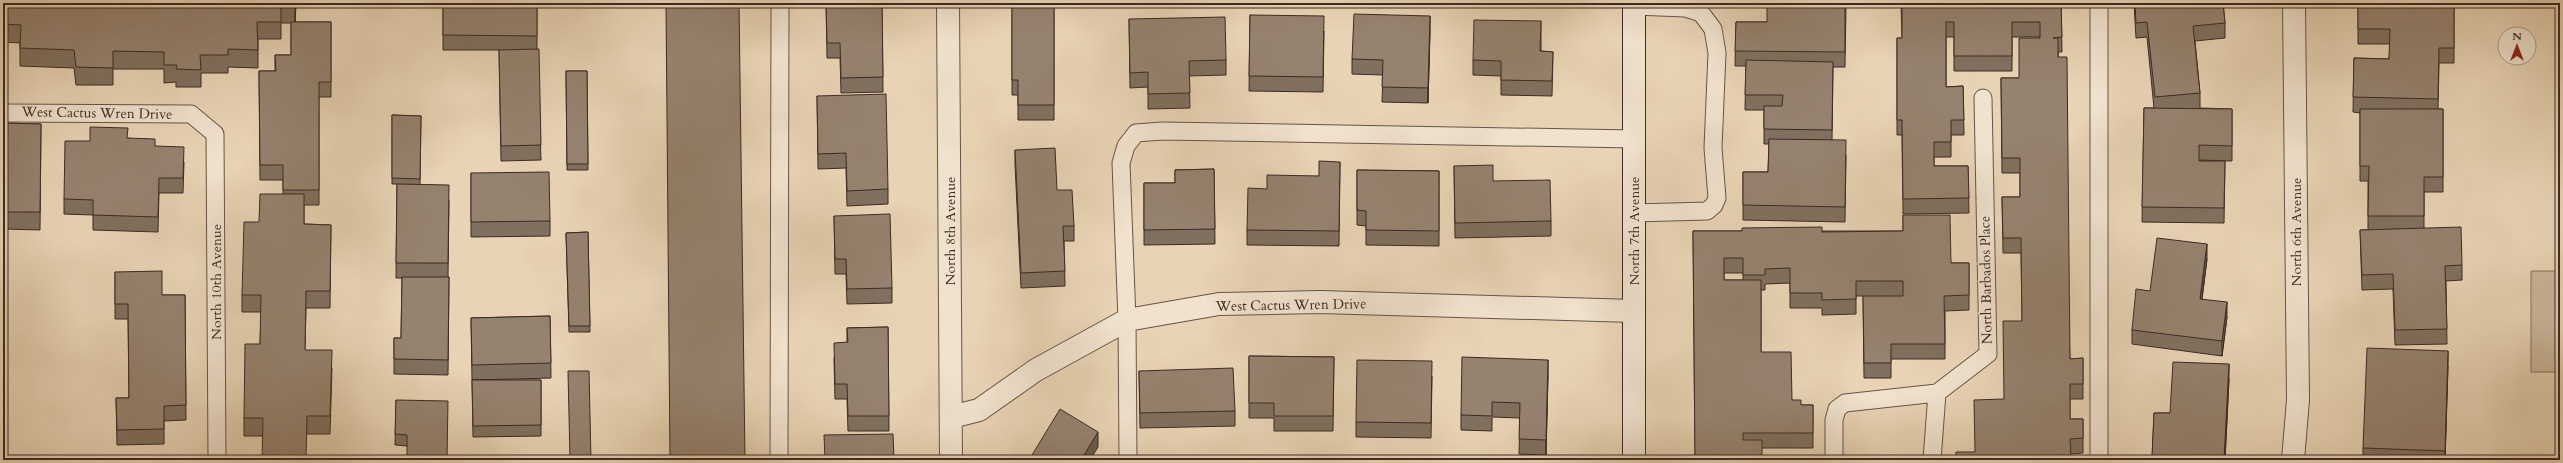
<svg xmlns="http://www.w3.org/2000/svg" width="2563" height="463" viewBox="0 0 2563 463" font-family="Cardo,serif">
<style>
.green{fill:#cbb69c;stroke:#847060}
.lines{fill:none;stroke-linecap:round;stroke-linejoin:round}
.lane-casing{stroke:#675448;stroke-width:19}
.street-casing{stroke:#675448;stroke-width:24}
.secondary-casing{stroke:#3c2a24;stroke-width:24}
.lane{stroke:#f0e2ce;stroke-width:17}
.street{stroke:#f0e2ce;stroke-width:22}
.secondary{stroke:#f0e2ce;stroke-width:22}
.wall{fill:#80705f;stroke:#3c2a24;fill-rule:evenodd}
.shaded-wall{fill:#685b4e;stroke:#3c2a24}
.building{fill:#95826f;stroke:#3c2a24}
.labels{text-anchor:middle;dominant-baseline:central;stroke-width:3;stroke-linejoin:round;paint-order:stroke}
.street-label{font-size:14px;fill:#3c2a24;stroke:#f0e2ce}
</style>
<rect width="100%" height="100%" fill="#e8d3b4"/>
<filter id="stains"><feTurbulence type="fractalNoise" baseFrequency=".005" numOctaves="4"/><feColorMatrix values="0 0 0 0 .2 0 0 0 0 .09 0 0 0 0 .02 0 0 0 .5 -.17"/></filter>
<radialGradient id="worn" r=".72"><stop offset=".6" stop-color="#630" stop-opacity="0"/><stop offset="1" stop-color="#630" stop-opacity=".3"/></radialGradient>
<path class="green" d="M2531 271H2560V372H2531Z"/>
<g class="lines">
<defs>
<path id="lane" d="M2099 3V460
M1634 6 1685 8 1701 13 1713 29 1717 53 1713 148 1717 198 1714 205 1707 211 1634 213
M3 113 191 114 215 134 217 460
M779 460 780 3
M1128 460 1127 320 1121 163 1126 146 1136 133 1162 131 1635 139
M1834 460V420L1837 409 1845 403 1937 393
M1932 460 1937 393 1988 354 1983 98"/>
<path id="street" d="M948 3 951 460
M951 417 979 410 1036 370 1127 320 1219 304 1320 302 1634 311
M2293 460 2298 400 2294 3"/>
<path id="secondary" d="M1634 3V460"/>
</defs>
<use href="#lane" class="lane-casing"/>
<use href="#street" class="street-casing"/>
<use href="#secondary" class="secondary-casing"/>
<use href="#lane" class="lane"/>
<use href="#street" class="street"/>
<use href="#secondary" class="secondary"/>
</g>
<path class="wall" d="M3 3H296L295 22H331V97H319V205H304V224L331 225 330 308H306L305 350 332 368 330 434H307L263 436H244V418L260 344 261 312H242V295L259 222 283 194V180H260L259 71H275V55H291V23H281V39H258V68L228 67V73H201V87H176V82L164 83V69H113V85H76L74 68 20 66V43L3 42Z
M443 3H537V49L541 160 501 161 499 50H443Z
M826 3H882L883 92 841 93 840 58H827Z
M1012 3H1054V120H1018V95H1012Z
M1846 3 1845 67H1833L1832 140 1846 155 1845 222 1743 220V172H1768L1769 144H1764V110H1745L1746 66H1735L1736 22H1767Z
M1901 3H2061L2062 52H2058L2070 359 2083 358V399H2070V419H2083V453L2071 454 1975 452 2004 399 2022 321 2021 253H2003L2002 197H2020V173H2002L2001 78H2019L2040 37H2012V71H1954V37H1946V87L1963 86 1964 135H1951V157H1934V166H1968L1969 213 1903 214 1902 135H1897V38H1902Z
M2134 3H2223L2225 23V38L2195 41 2200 93V108L2232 109V161L2199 160V161H2225L2224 223 2142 222 2144 108H2154L2147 37 2136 38Z
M2358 3H2454V63H2439L2438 109H2443V192H2424V228L2462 265V280L2446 281 2447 344 2395 345 2393 289 2362 290 2360 230H2368V181H2360V113L2353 112 2354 58 2389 59 2390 44H2358Z
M1250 15 1324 31 1323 92 1249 91Z
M1129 19 1226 60V75L1189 76 1190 108 1148 109V87L1130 88Z
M1541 21V51L1553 52 1552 96 1501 95V76L1473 75V60Z
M1430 31 1428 103 1382 102 1383 75 1352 74V59Z
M566 71H587L588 170H567Z
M817 96 888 189V204L847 206 846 168 818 169Z
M392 115 421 116 420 184 449 200 448 277H449L448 375 394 374V338H401L402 278H396L397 184H392Z
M3 123 41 124 40 230 4 229V201H3Z
M128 138 155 146 184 162 183 193H159L158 232 93 230V215L64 214V199L90 141Z
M1015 150 1057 190 1074 226V241H1064L1065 286 1021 288 1015 165Z
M1340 162 1339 246 1247 245V230L1267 189 1319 176Z
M1454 166 1493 181 1551 221V236L1455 238Z
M1214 169 1215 244 1144 245V183H1175V170Z
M1357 170 1439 171V246L1366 245V226L1357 225Z
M471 173 550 221V236L471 237Z
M1903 215 1951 263H1969V310L1945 311V359H1891V378H1864L1863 296H1856V314L1822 315V308H1790V283L1765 284V290H1761V352L1792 400 1801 405H1813V448H1762L1695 460 1693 231H1903ZM1724 273H1743V280H1724Z
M834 216 892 288V303L847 304 846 274H835Z
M588 232 590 332H569L566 233Z
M2207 259 2202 299 2227 317 2222 356 2132 344V330L2150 291Z
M115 272 162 295H185L186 420 164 421V444L117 445 116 398H129L128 319H115Z
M550 316 551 378 472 380 471 318Z
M888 327 889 431H848L847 399H835L834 358 847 342V328Z
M1249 356 1334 357 1333 431H1274V418H1249Z
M2448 366 2445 460H2363V448Z
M1139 371 1235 411V426L1140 428Z
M1548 375 1546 455 1519 454 1520 418 1492 417V431L1461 430V415Z
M1432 376 1431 438 1356 437V422Z
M2229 379 2225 460H2152L2154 413H2170Z
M472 380H541V436L473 437Z
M396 400 448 460 407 446 395 445Z"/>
<path class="shaded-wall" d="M295 3H296L295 23Z
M1430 16V31L1428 103V88Z
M2207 244V259L2200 314V299Z
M2227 302V317L2222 356V341Z
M2448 351V366L2445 460V451Z
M1548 360V375L1546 455V440Z
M2229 364V379L2225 460H2224Z
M1098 432V447L1090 460H1081Z"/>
<path class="building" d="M3 3H295V5H281V22H257L258 50 228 49V55H200L201 70 176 69 177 65H164V52L113 51V68L76 67 74 50 20 48 21 25 3 24Z
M443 3H537V36L443 35Z
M666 3H739L745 460H670Z
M826 3H882L883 77 841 78 840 43H827Z
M1012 3H1054V105H1018V80H1012Z
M1767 3H1845V52L1735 51 1736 22H1767Z
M1902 3H2061L2062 37 2053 38H2058V57H2067L2070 359 2083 358V384H2070V419H2083V438L2070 439 2071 460H1956V452H1975L1974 400 2004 399 2003 321H2022L2021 238H2003L2002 197H2020V158H2002L2001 78H2019V38H2040V22H2012V56H1954V22H1946V87L1963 86 1964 120H1951V142H1934V166H1968L1969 198 1903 199 1902 120H1897V38H1902Z
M2135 3H2223L2225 23 2193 26 2200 93 2155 97 2147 22 2136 23Z
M2358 3H2454V48H2439L2438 99 2353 97 2354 58 2389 59 2390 29H2358Z
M1354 14 1430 16 1428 88 1382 87 1383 60 1352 59Z
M1250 15 1324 16 1323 77 1249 76Z
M1225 17 1226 60 1189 61 1190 93 1148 94V72L1130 73 1129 19Z
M1474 20 1541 21 1540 51 1553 52 1552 81 1501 80V61L1473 60Z
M291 22H331V82H319V190H283V165H260L259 71H276L275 55H291Z
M539 49 541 145 501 146 499 50Z
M1746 60 1833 62 1832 130 1764 129V106H1782L1783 95H1745Z
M566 71H587L588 164H567Z
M886 94 888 189 847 191 846 153 818 154 817 96Z
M2144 108 2232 109V146L2199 145V161H2225L2224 208 2142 207Z
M2360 109H2443V177H2424V216H2368L2369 166H2360Z
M392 115 421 116 420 179 392 178Z
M3 123 41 124 40 212H4L5 184H3Z
M90 127 128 128 127 138 155 139V146L184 147 183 178H159L158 217 93 215V200L64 199 65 141H90Z
M1769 139 1846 140 1845 207 1743 205V172H1768Z
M1055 148 1057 190H1072L1074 226H1063L1065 271 1021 273 1015 150Z
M1319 161 1340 162 1339 231 1247 230 1248 188 1267 189V175L1319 176Z
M1493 165V181L1550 180 1551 221 1455 223 1454 166Z
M1214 169 1215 229 1144 230V183H1175V170Z
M1357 170 1439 171V231L1366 230V211L1357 210Z
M549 172 550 221 471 222V173Z
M397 184 449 185 448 263H396Z
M260 194H304V224L331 225 330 291H306L305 350H332L330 416H307L306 460H262L263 418H244L245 344H260L261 295H242L244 222H259Z
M890 214 892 288 847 289 846 259H835L834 216Z
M1903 215H1950L1951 263H1969V295L1944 296 1945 344H1891V363H1864L1863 296H1903V281H1856V299L1822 300V293H1790V268L1765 269V275H1743V258H1724V280H1761V352H1791L1792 400H1801V405H1813V433H1743V440H1762V460H1695L1693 231H1742V228L1822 227V232L1903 231Z
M2461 227 2462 265 2445 266 2447 329 2395 330 2393 274 2362 275 2360 230Z
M588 232 590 326H569L566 233Z
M2157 238 2207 244 2200 299 2227 302 2222 341 2132 330 2136 289 2150 291Z
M162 271V295H185L186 405 164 406V429L117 430 116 398H129L128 304H115V272Z
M402 277H449L448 360 394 359V338H401Z
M550 316 551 363 472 365 471 318Z
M888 327 889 416H848L847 384H835L834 343 848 342 847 328Z
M2367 348 2448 351 2445 451 2363 448Z
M1249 356 1334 357 1333 416H1274V403H1249Z
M1462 357 1548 360 1546 440 1519 439 1520 403 1492 402V416L1461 415Z
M1357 360 1432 361 1431 423 1356 422Z
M2173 362 2229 364 2224 460H2167V458L2152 457 2154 413H2170Z
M1233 368 1235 411 1140 413 1139 371Z
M568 371H589L591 460H570Z
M472 380H541V425L473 426Z
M396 400 448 401 447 460H407V435L395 434Z
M1060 409 1098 432 1081 460H1082H1029Z
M893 434 894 460H825L824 435Z"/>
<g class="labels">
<g class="street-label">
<text transform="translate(97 113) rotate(1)">West Cactus Wren Drive</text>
<text transform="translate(950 231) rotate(-90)">North 8th Avenue</text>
<text transform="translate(1634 231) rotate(-90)">North 7th Avenue</text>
<text transform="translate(2296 232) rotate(-90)">North 6th Avenue</text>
<text transform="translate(1986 280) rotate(-91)">North Barbados Place</text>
<text transform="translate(216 282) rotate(-90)">North 10th Avenue</text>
<text transform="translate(1291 305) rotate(-1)">West Cactus Wren Drive</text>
</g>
</g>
<rect width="2563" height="463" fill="none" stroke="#e8d3b4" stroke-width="16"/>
<rect x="4" y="4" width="2555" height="455" fill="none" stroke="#3c2a24" stroke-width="2"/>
<rect x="8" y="8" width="2547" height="447" fill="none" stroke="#3c2a24"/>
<g transform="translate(2517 46)"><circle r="19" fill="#f0e2ce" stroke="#a8988a"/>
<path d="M0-3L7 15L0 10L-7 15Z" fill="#8f2418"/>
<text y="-6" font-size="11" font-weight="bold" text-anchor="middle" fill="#3c2a24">N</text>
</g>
<rect width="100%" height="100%" filter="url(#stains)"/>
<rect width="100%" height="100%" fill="url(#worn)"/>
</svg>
